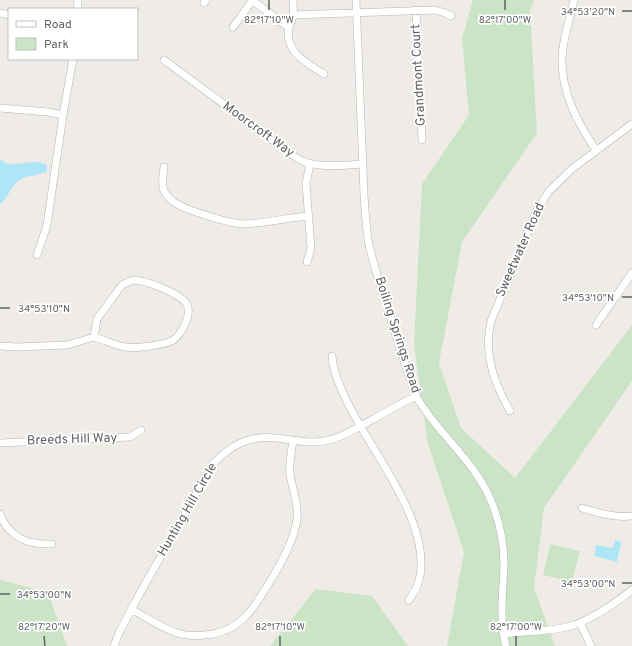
<svg xmlns="http://www.w3.org/2000/svg" width="632" height="646" viewBox="0 0 632 646" font-family="Overpass,sans-serif">
<style>
.green{fill:#cce4c6}
.water{fill:#aee6f8}
.lines{fill:none;stroke-linecap:round;stroke-linejoin:round}
.minor-casing{stroke:#b2b5b8;stroke-width:8}
.minor{stroke:#fff;stroke-width:7}
.ticks{fill:none;stroke:#5e6366;stroke-width:1.5}
.labels{text-anchor:middle;dominant-baseline:central;stroke-width:3.5;stroke-linejoin:round;paint-order:stroke}
.street-label{font-size:13px;fill:#5e6366;stroke:#fff}
.ticks-label{font-size:10px;text-anchor:middle;fill:#5e6366;stroke:#fff;stroke-width:3.5;stroke-linejoin:round;paint-order:stroke}
</style>
<rect width="100%" height="100%" fill="#efece7"/>
<path class="green" d="M473 0H534L530 10 537 133 462 242 439 363 461 428 515 478 632 325V381L544 508 534 588 555 646H447L464 552 428 444 414 345 422 184 469 115 462 38Z
M550 544 580 551 572 582 543 575Z
M0 580 48 592 67 646H0Z
M316 589 372 596 408 646H270Z"/>
<path class="water" d="M0 159C12 171 31 156 47 165V171C38 177 26 174 18 181 10 188 8 198 0 204Z
M615 540 621 542 617 562 594 556 596 545 613 548Z"/>
<g class="lines">
<defs>
<path id="minor" d="M252 0 289 28
M293 0C293 5 294 11 293 16 292 20 290 24 289 28 284 52 307 63 324 74
M356 0 364 194C365 211 366 228 369 245 376 275 387 305 396 335 400 349 405 364 410 378 412 384 414 392 417 398 439 435 476 462 492 503 500 523 504 543 504 565 503 593 499 619 506 646
M574 0C570 19 563 38 562 57 561 92 577 122 596 150
M204 3 206 0
M77 9 78 0
M416 10 422 140
M0 13 9 15
M293 15 435 10 445 13 451 16
M233 27 253 0
M164 60 298 159C317 169 342 165 363 164
M0 108 48 112 63 115
M164 167C163 175 161 184 164 191 167 196 172 201 177 204 189 211 231 224 244 224 266 223 287 218 308 216
M37 255 47 225 63 115 73 59
M307 262 311 248 306 183 310 164
M133 280C143 280 152 284 162 288 182 297 197 303 183 328 180 333 177 339 171 341 164 345 134 349 126 347 116 346 105 340 94 337L97 319 122 285Z
M596 325 632 273
M0 346 17 347 67 345 94 337
M332 356C333 370 338 381 343 393 366 447 434 521 419 581 417 588 413 594 409 600
M510 411C494 383 483 353 491 321L536 212 549 191 573 168 632 124
M0 443 130 437 141 430
M582 508C598 513 615 518 632 516
M0 514C9 538 28 545 52 544
M131 609C146 617 161 628 177 633 186 636 195 636 204 635 239 633 253 610 269 583 281 564 294 541 297 519 299 504 292 489 290 474 289 463 291 452 293 441
M580 623 591 646
M503 634C525 631 549 632 571 626 593 619 614 604 632 590
M114 646 119 633 139 595 213 464C230 446 248 435 275 438 293 439 310 445 329 440 343 437 355 429 368 422 384 413 400 404 416 396"/>
</defs>
<use href="#minor" class="minor-casing"/>
<use href="#minor" class="minor"/>
</g>
<path class="ticks" d="M269 0V10M505 0V10M622 11H632M622 297H632M0 308H10M622 583H632M0 594H10M44 636 45 646M280 636V646M516 636V646"/>
<g class="labels">
<g class="street-label">
<text transform="translate(419 75) rotate(-93)">Grandmont Court</text>
<text transform="translate(258 130) rotate(36)">Moorcroft Way</text>
<text transform="translate(521 250) rotate(-66)">Sweetwater Road</text>
<text transform="translate(397 335) rotate(72)">Boiling Springs Road</text>
<text transform="translate(72 440) rotate(-2)">Breeds Hill Way</text>
<text transform="translate(188 510) rotate(-60)">Hunting Hill Circle</text>
</g>
</g>
<g class="ticks-label">
<text x="588" y="15">34°53'20"N</text>
<text x="269" y="23">82°17'10"W</text>
<text x="505" y="23">82°17'00"W</text>
<text x="588" y="301">34°53'10"N</text>
<text x="44" y="312">34°53'10"N</text>
<text x="588" y="587">34°53'00"N</text>
<text x="44" y="598">34°53'00"N</text>
<text x="44" y="630">82°17'20"W</text>
<text x="280" y="630">82°17'10"W</text>
<text x="516" y="630">82°17'00"W</text>
</g>
<rect x="8" y="8" width="130" height="52" fill="#ffffff" stroke="#bfc1c2"/>
<rect x="16" y="21" width="20" height="6" fill="#ffffff" stroke="#bfc1c2"/>
<text x="44" y="28" font-size="12" fill="#5e6366">Road</text>
<rect x="16" y="38" width="20" height="12" fill="#cce4c6" stroke="#bfc1c2"/>
<text x="44" y="48" font-size="12" fill="#5e6366">Park</text>
</svg>
